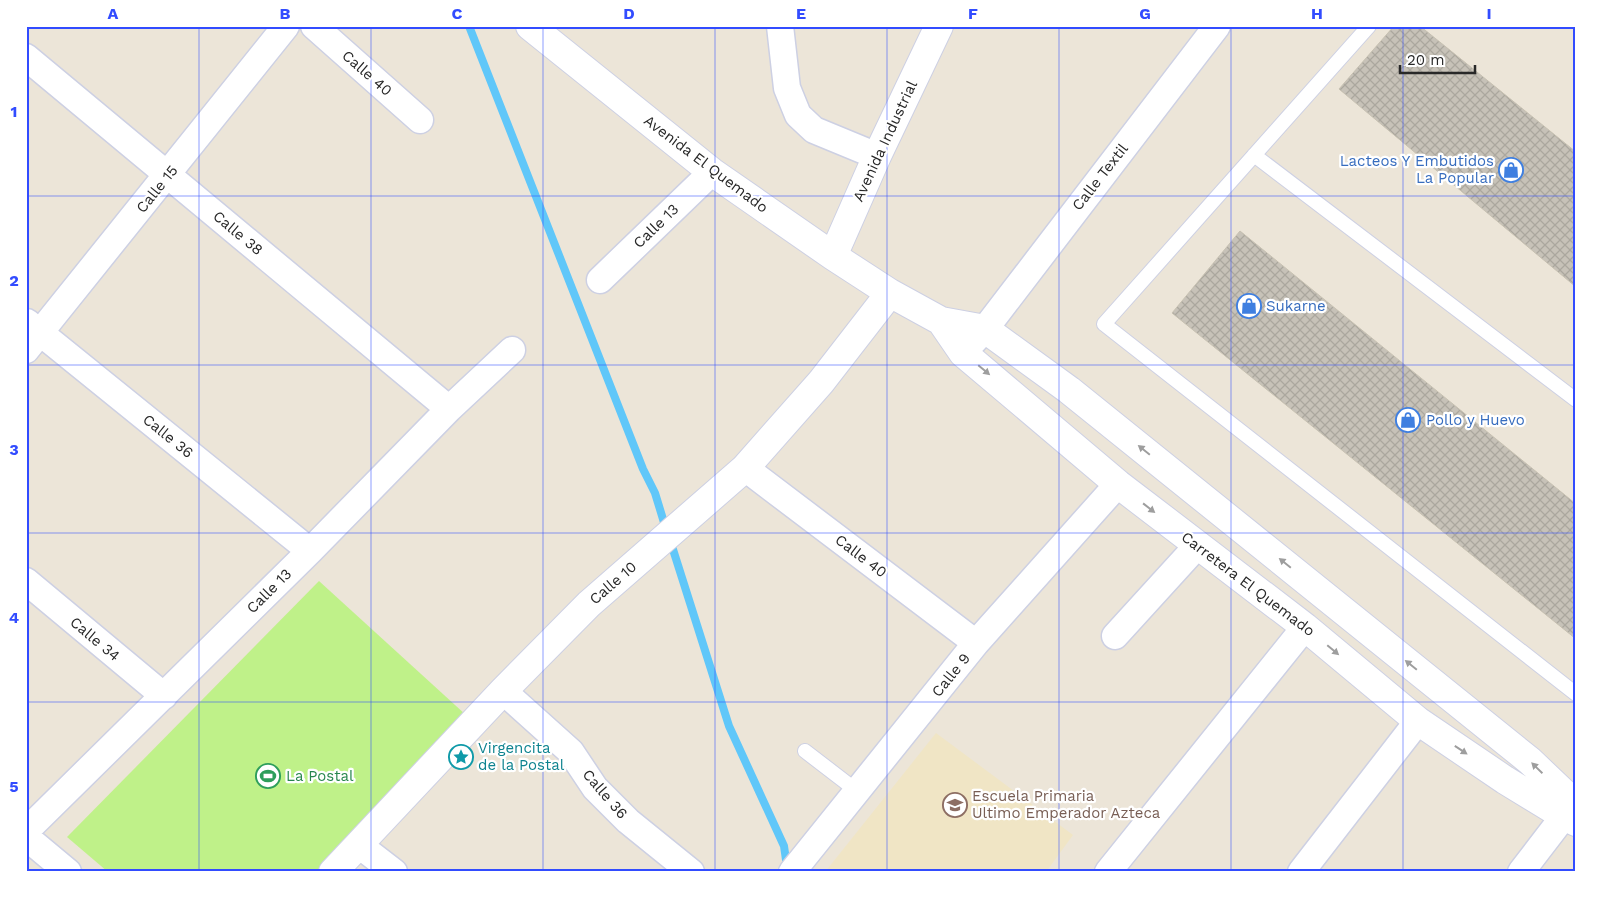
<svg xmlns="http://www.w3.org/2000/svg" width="1602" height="898" viewBox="0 0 1602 898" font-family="'Work Sans',sans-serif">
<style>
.education{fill:#f0e5c5}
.pitch{fill:#bff189}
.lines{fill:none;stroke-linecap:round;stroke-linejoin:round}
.stream{stroke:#60c7f9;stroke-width:8}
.building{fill:url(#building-cross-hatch);stroke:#c7c1b2}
.lane-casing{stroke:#cdd0e3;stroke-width:16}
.street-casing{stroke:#cdd0e3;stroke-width:29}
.secondary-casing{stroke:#cdd0e3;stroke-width:30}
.lane{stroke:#fff;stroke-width:14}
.street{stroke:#fff;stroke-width:26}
.secondary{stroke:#fff;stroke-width:28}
.oneway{fill:#9e9e9e}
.grid{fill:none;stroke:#324cff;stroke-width:1;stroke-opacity:0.55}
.labels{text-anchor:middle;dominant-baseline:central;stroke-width:4.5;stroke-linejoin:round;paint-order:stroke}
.street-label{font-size:15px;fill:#282828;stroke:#fff}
.shop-label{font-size:15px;fill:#366cbe;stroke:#fff;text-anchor:start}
.culture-label{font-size:15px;fill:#0d838f;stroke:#fff;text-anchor:start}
.leisure-label{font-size:15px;fill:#27864d;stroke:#fff;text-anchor:start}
.education-label{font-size:15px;fill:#785e54;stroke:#fff;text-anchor:start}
.neatline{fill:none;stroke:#324cff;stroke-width:2}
.grid-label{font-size:16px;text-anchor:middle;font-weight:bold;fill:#324cff}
</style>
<defs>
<pattern id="building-cross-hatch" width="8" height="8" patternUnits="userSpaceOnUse" patternTransform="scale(1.25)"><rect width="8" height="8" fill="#c7c2b8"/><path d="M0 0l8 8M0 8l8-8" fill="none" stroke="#aba79e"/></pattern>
</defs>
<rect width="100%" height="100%" fill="#ece5d8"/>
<path class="education" d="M936 733 1073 835 1046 872H825Z"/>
<path class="pitch" d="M319 581 466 715 320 872H108L67 837Z"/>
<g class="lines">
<path class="stream" d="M469 26 643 469 655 493 666 529
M670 540 729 726 784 846 787 867"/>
</g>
<path class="building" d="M1394 26H1420L1576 152V287L1339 89Z
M1240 231 1576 504V639L1172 313Z"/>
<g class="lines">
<defs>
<path id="lane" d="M1369 26 1104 324 1576 694
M1254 155 1576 400
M805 751 857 791"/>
<path id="street" d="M314 26 420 120
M780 26 787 88 798 115 814 130 877 156
M26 57 449 409
M600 280 712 172
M27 322 310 551
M969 346 985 329 1217 26
M26 350 286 26
M745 468 976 643
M26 581 164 696
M1115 636 1197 546
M503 691 571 752 595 788 628 821 691 872
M26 831 310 551 449 409 512 350
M26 837 68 872
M359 845 394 872
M792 872 976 643 1118 484
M1108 872 1305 627
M1301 872 1418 721
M1521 872 1564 816 1572 801"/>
<path id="secondary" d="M530 26 712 172 833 256 890 293 941 321 985 329 1069 390 1530 761 1572 801 1576 808
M833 256 877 156 939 26
M941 321 963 353 1118 484 1305 627 1418 721 1505 780 1564 816 1576 822
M333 872 503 691 589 604 745 468 821 382 890 293"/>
</defs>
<use href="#lane" class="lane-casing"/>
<use href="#street" class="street-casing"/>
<use href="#secondary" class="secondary-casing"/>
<use href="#lane" class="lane"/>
<use href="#street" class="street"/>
<use href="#secondary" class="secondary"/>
</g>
<defs><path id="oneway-solid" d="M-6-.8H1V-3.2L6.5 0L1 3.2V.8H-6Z" transform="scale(1.25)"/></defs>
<g class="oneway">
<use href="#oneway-solid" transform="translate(984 370) rotate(40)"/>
<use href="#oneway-solid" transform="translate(1144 450) rotate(-141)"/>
<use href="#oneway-solid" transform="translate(1149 508) rotate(38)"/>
<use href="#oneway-solid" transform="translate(1285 563) rotate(-141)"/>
<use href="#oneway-solid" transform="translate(1333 650) rotate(40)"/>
<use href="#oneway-solid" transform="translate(1411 665) rotate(-141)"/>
<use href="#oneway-solid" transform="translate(1461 750) rotate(34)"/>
<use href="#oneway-solid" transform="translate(1537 768) rotate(-136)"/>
</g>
<path class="grid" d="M199 26V872M371 26V872M543 26V872M715 26V872M887 26V872M1059 26V872M1231 26V872M1403 26V872M26 196H1576M26 365H1576M26 533H1576M26 702H1576"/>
<defs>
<symbol id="shop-ring" viewBox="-11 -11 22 22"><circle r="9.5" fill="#fff" stroke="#3f7fe0" stroke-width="1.5"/><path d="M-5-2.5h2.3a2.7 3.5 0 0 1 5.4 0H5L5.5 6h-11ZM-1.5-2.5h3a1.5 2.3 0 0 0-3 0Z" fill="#3f7fe0"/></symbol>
<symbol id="sight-ring" viewBox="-11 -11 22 22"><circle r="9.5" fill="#fff" stroke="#0f9aa8" stroke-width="1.5"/><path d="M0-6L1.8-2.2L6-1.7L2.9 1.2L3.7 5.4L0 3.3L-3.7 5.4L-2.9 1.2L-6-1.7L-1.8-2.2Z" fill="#0f9aa8"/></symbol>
<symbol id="stadium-ring" viewBox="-11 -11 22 22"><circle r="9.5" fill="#fff" stroke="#2e9e5b" stroke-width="1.5"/><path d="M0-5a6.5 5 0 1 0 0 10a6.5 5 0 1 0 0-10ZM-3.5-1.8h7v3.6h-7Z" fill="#2e9e5b"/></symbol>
<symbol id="school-ring" viewBox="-11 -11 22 22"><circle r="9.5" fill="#fff" stroke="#8d6e63" stroke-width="1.5"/><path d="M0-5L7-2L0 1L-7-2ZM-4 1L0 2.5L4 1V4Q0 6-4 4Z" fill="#8d6e63"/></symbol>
</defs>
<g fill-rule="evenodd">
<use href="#shop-ring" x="1497" y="156" width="28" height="28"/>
<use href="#shop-ring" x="1235" y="292" width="28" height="28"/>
<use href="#shop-ring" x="1394" y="406" width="28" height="28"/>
<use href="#sight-ring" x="447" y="743" width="28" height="28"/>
<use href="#stadium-ring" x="254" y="762" width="28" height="28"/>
<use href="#school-ring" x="941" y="791" width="28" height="28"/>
</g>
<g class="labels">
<g class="street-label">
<text transform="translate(367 73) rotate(41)">Calle 40</text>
<text transform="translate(885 141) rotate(-65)">Avenida Industrial</text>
<text transform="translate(706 164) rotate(37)">Avenida El Quemado</text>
<text transform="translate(1100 177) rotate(-52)">Calle Textil</text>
<text transform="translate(157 189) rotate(-51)">Calle 15</text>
<text transform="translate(656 226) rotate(-44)">Calle 13</text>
<text transform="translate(238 233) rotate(40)">Calle 38</text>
<text transform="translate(168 436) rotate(39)">Calle 36</text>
<text transform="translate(861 556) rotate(37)">Calle 40</text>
<text transform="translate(613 583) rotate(-41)">Calle 10</text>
<text transform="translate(1248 584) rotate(37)">Carretera El Quemado</text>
<text transform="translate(269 591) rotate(-45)">Calle 13</text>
<text transform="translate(95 639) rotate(40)">Calle 34</text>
<text transform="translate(951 675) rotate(-51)">Calle 9</text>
<text transform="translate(605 794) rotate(49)">Calle 36</text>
</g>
<g class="shop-label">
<text x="1494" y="161" text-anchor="end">Lacteos Y Embutidos<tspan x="1494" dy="17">La Popular</tspan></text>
<text x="1266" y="306">Sukarne</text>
<text x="1426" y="420">Pollo y Huevo</text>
</g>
<g class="culture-label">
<text x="478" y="748">Virgencita<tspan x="478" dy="17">de la Postal</tspan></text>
</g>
<g class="leisure-label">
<text x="286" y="776">La Postal</text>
</g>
<g class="education-label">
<text x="972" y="796">Escuela Primaria<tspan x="972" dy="17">Ultimo Emperador Azteca</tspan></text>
</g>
</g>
<rect width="1602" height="898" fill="none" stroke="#ffffff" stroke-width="55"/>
<path d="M1400 65v8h75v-8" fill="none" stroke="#282828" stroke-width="2.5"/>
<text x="1407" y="65" font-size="15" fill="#282828" stroke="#ffffff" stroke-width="4" paint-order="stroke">20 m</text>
<rect x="28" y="28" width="1546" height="842" class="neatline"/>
<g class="grid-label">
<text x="113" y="19">A</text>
<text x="285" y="19">B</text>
<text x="457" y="19">C</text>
<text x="629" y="19">D</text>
<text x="801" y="19">E</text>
<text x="973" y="19">F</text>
<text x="1145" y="19">G</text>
<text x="1317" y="19">H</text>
<text x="1489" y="19">I</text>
<text x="14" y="117">1</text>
<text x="14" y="286">2</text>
<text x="14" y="455">3</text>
<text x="14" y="623">4</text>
<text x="14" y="792">5</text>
</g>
</svg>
